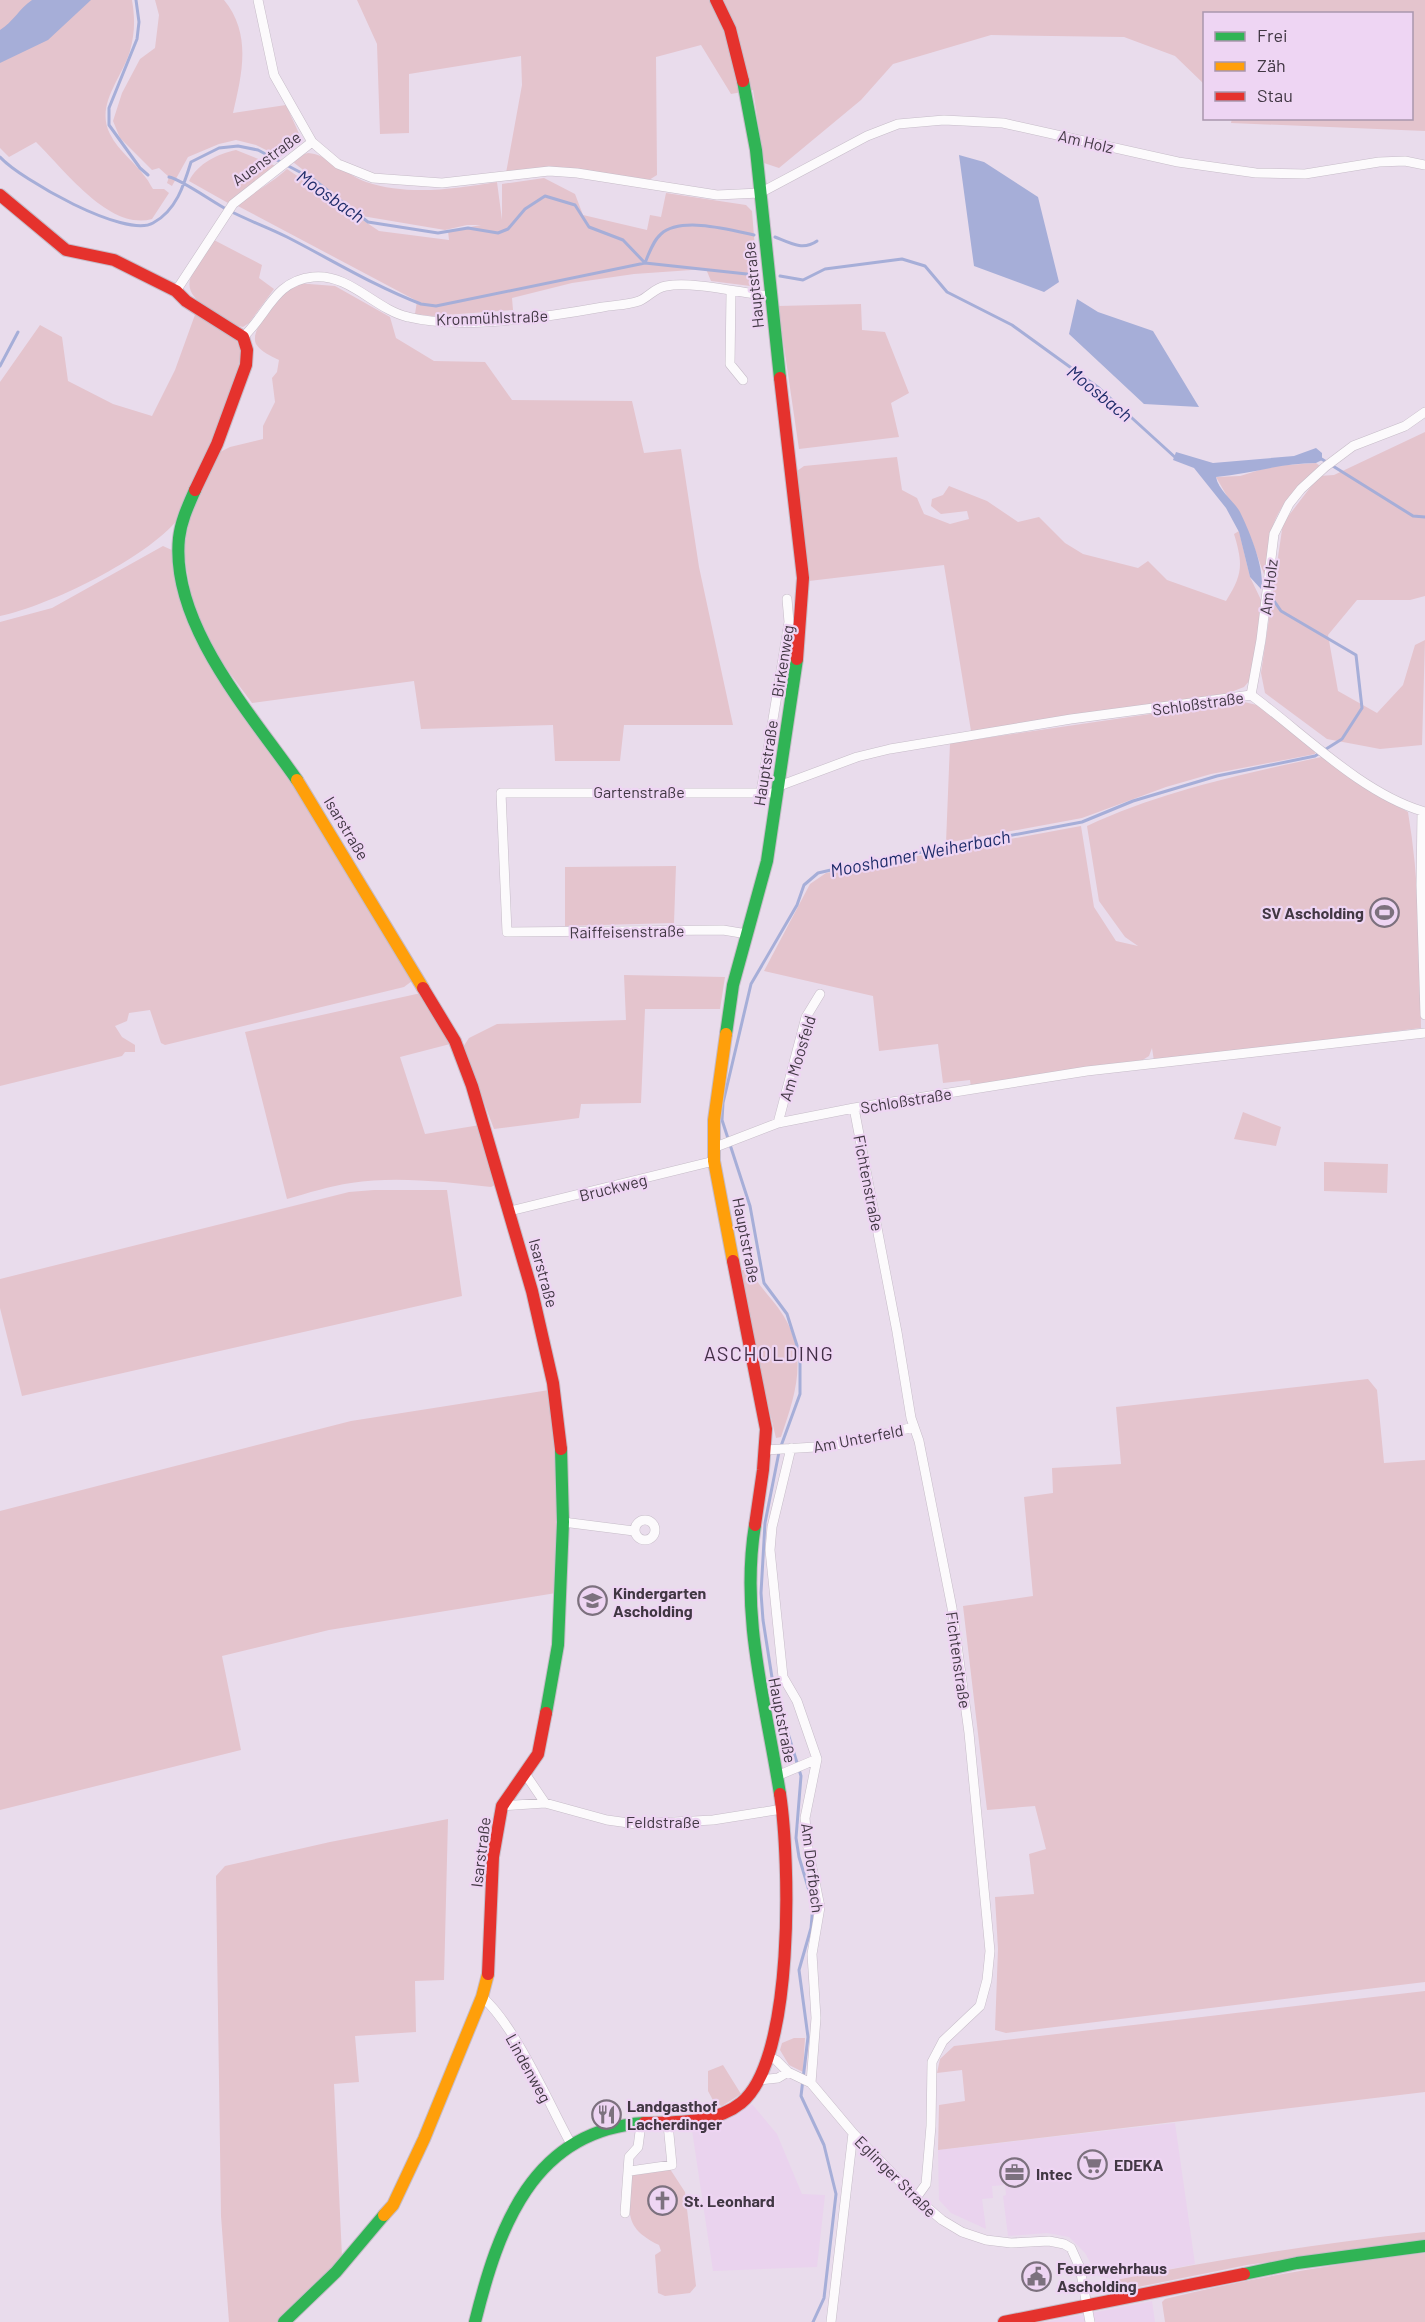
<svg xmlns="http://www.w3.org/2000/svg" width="1425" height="2322" viewBox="0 0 1425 2322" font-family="Barlow,sans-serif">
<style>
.built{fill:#ead3ee}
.green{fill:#e4c4cd}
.water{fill:#a6aed8}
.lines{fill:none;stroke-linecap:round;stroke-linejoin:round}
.stream{stroke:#a6aed8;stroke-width:3}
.street-casing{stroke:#c6bcc8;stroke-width:10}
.fast-casing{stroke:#c6bcc8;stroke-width:14}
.slow-casing{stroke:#c6bcc8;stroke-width:14}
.jam-casing{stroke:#c6bcc8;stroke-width:14}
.street{stroke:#fcfafc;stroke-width:9}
.fast{stroke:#30b455;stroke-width:12}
.slow{stroke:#ff9f0a;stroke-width:12}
.jam{stroke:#e5322d;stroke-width:12}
.labels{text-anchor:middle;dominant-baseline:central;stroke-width:4.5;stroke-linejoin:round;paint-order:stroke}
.street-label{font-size:16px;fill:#413743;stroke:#eed5f3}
.poi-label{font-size:16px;font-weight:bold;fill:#413743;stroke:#eed5f3;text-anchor:start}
.water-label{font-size:18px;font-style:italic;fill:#1d2b69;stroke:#eed5f3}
.quarter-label{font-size:20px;letter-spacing:1.5px;fill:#422e46;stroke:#eed5f3}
</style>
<rect width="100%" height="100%" fill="#e9dcec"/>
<path class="built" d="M752 2104 777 2134 802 2194 825 2195 817 2267 713 2271 692 2130 727 2119Z
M1175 2123 1195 2264 1116 2280 1098 2276 1085 2253 1069 2237 1047 2233 1008 2236 1003 2196 1006 2195 1005 2185 992 2186 993 2198 982 2199 986 2229 951 2213 939 2200 938 2150Z
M1152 2301 1155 2322H1045Z"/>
<path class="green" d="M0 0H132C135 18 135 33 130 51 122 78 95 105 110 134 119 152 135 162 146 178 149 181 150 185 153 189H164L169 193 152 219C109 231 64 169 36 142L9 157 0 148Z
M155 0H224C252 34 242 74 233 113L286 105 302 140 280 157 256 145 236 140 219 144 188 157 172 186 167 183 169 177 159 168 152 170 120 138 113 121 122 93 140 59 155 48 159 15Z
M357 0H1425V131L1231 123 1232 118H1412V14H1204V84L1175 56 1124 37 991 35 893 64 861 100 779 168 764 163 753 90 731 94 701 45 656 57 657 175 649 180 506 173 522 85 521 56 409 74V133L380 134 377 44Z
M236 150 276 166 228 203 189 181C198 163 218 154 236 150Z
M308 153C328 154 346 175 366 182 408 196 454 189 497 182L502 220V184L544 178 575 194 583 215 647 230 650 215 661 217 666 193 746 205 752 211 758 287 711 281 706 269 634 274 572 283 512 298 513 310 432 316 415 314 417 301 236 205C253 192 271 184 287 169L379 231 449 240 448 231 481 225H467L445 230 362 216 293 162 299 156Z
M214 240 262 265 259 278 274 289 249 323 243 327C232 325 223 318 213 312 171 286 194 273 214 240Z
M296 283 335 286 390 317 396 338 434 361 485 362 512 400 632 401 644 453 681 449 699 567 733 725H624L620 761H555L553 725 421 729 414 681 252 703 211 648 195 617 183 548 188 520 218 453 230 447 263 439V426L275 402 272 378 277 372 279 360C271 356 261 352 256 344 248 328 285 292 296 283Z
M861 304 862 330 885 332 909 393 891 403 899 437 799 449 778 306Z
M196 312 236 340C240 347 242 354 241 362 232 414 199 471 178 519 147 558 49 606 0 616V382L40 325 62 337 68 381 113 404 152 416 175 370Z
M1425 432V596L1410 600H1357L1328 635 1338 691 1377 713 1403 685 1415 645 1425 640 1422 745 1380 749 1327 739 1265 693 1261 673 1283 523 1319 476 1334 475Z
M897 457 902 490 917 498 924 514 950 524 969 519 967 511 941 514 931 506 932 499 943 495 949 486 987 501 1018 522 1039 517 1065 543 1083 554 1138 568 1148 561 1167 580 1226 601C1243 574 1243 564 1234 534L1239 531 1250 577 1262 602 1251 679 1244 687 1226 694 971 731 944 565 809 581 797 471 804 466Z
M1316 463 1320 466C1301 484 1279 503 1272 529 1267 545 1268 564 1266 580L1251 538 1216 477 1240 476 1273 466Z
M163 546 174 551 180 592 245 709 364 898 412 981 404 987 165 1045 161 1043 150 1010 129 1013 127 1021 115 1026 122 1037 135 1045V1052H125L122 1056 0 1086V622L52 608Z
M1240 701 1261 706 1314 746 1315 754 1211 774 1166 787 1082 818 946 843 950 743Z
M1326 756 1375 793 1408 812C1420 883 1420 956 1421 1028L1154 1061 1152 1048 1149 1056 1141 1061 971 1087 970 1080 943 1083 938 1044 879 1051 873 996 764 971 810 884 826 873 1081 826 1094 907 1116 941 1138 946 1125 937 1099 901 1087 826C1165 790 1243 774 1326 756Z
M676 866 674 923 565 926V867Z
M624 975 725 977 720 1009H645L641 1103 581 1104 579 1118 494 1129 463 1047 469 1038 497 1024 626 1020Z
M421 993 454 1043 400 1057 425 1134 480 1125 495 1185 491 1187C446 1182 396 1176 351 1183 330 1186 308 1193 287 1199L245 1032Z
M1243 1112 1281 1127 1276 1146 1234 1139Z
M1324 1162 1388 1164 1387 1193 1324 1191Z
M374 1190H447L462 1296 22 1396 0 1308V1279L349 1192Z
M742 1270H750C759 1287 773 1299 783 1315 809 1356 795 1396 781 1437L776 1438 736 1273Z
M1368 1379 1377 1390 1384 1463 1425 1460V1982L1006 2033 995 2030 998 1949 995 1897 1034 1894 1029 1854 1046 1849 1035 1806 987 1810 963 1606 1033 1596 1024 1497 1053 1493 1052 1468 1121 1464 1116 1407Z
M549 1390 556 1447V1593L329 1630 222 1656 241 1750 0 1810V1511L351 1421Z
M448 1819 444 1980 415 1981 416 2032 355 2036 359 2082 334 2084 342 2257 277 2322H229L221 2216 216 1876 225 1866 330 1842Z
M1425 1991V2092L938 2150 939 2105 965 2101 962 2070 937 2073 940 2059 954 2046Z
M794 2038H805L803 2072 789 2065 780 2050 782 2043Z
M723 2065 741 2094 722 2106 715 2104 708 2091V2071Z
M670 2169 685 2192 696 2286 690 2293 665 2296 658 2293 655 2255 661 2251 659 2245C622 2227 629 2211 632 2175Z
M1425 2232V2240L1247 2265 1118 2291 1116 2280C1219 2259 1321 2243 1425 2232Z
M1425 2253V2322H1165L1162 2302 1165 2299C1251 2278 1337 2263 1425 2253Z"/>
<path class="water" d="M32 0H91L48 40 0 63V30C13 22 19 9 32 0Z
M959 155 984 162 1038 197 1059 282 1044 292 974 266Z
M1077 299 1098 312 1153 331 1199 407 1144 404 1069 334Z
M1316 448 1322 453V460L1316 463C1281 463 1250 474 1216 477 1218 490 1234 501 1240 512 1249 530 1266 571 1261 589L1250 577 1239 532 1226 508 1194 468 1173 460 1176 452 1213 463 1294 456Z"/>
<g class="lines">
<path class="stream" d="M136 0 139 22 137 39 109 108V125L140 168 148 175
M0 157C20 179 125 239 153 223 176 211 184 185 191 162L219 148 238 146 258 150 313 179 368 222 438 233 468 228 498 233 508 229 525 209 545 196 575 205 589 227 623 240 645 263 756 275
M169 177C181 179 214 203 228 210 247 220 267 227 287 237 332 260 374 286 421 304L436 306 645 263C649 253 653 241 661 234 681 216 731 230 754 235
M775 237C790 243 803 251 817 241
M780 276 803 280 825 269 902 259 925 266 947 292 1012 325 1099 388 1177 459
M0 366 18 332
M1320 458 1413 516 1425 517
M781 1446 800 1394V1355L787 1314 764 1283 750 1206 722 1120 723 1103 751 984 797 905 804 885 818 873 848 866 1082 822 1133 801 1217 776 1315 756 1342 739 1362 708 1356 655 1281 611 1270 595
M779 1452 765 1523 761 1593 763 1620 773 1684 801 1776 796 1838 799 1857 813 1904 811 1928 799 1970 808 2037 801 2096 824 2145 836 2194 824 2298 813 2322"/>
<defs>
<path id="street" d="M258 0 274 75 312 142 338 164 373 178 442 183 549 171 577 173 717 195 760 193 867 136 898 124 944 120 1003 123 1178 162 1256 173 1305 174 1379 162 1405 161 1425 165
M176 291 233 204 312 142
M731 293 730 364 743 380
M243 337C268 314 274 281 313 277 349 273 376 310 408 317 461 330 548 317 603 307 614 305 628 305 639 301 649 297 654 288 666 286 693 281 741 293 770 296
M1251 695 1261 640 1274 534 1289 504 1301 489 1325 467 1353 446 1405 426 1425 412
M779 786 857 757 890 749 1071 719 1251 695C1303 733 1360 792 1422 811L1421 885 1425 1015
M761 792 789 622 787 599
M747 934 723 930 507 932 501 793H777
M854 1108 897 1332 911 1418 919 1441 952 1608 969 1733 990 1951 987 1980 980 2006 943 2041 932 2062 931 2126 926 2184 916 2198
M778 1123 806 1017 820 994
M713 1148 778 1123 854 1108 1087 1071 1425 1033
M510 1211 714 1161
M791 1448 772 1527 770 1550 783 1677 797 1701 817 1759 805 1818 807 1843 820 1907 812 1954 816 2018 811 2083
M766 1450 832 1446 914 1427
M635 1530a10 10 0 1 1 20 0a10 10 0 1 1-20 0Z
M563 1522 634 1531
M526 1775 545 1803
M777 1776 817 1759
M502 1806 545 1803 607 1820 636 1824 713 1820 782 1809
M482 1997C515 2025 549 2104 571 2144
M767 2056 776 2060 788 2072
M760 2080 778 2078 788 2072 811 2083 853 2133 916 2198 942 2220 962 2232 986 2240 1011 2243 1049 2241 1064 2244 1071 2248 1080 2268 1090 2322
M630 2171 672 2165 668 2124
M625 2213 629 2157 638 2147 641 2124
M831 2322 853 2133"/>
<path id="fast" d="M743 81 756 150 780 378
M195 490C188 506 181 521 179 538 170 624 251 714 297 780
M726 1034 733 985 767 861 797 659
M755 1525C740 1617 766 1704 780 1794
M546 1713 558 1645 563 1522 561 1449
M1244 2274 1297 2263 1425 2246
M284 2322 336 2272 384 2215
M475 2322C498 2229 532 2130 644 2123"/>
<path id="slow" d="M297 780 423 988
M726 1034 714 1120V1161L733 1261
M384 2215 393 2205 424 2139 482 1997 488 1974"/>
<path id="jam" d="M716 0 730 29 743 81
M0 195 66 250 114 260 176 291 186 301 243 337 247 350 246 365 217 444 195 490
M780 378 803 578 797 659
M423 988 455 1041 472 1086 532 1291 553 1383 561 1449
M733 1261 766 1429 763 1470 755 1525
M488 1974 493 1857 502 1806 538 1754 546 1713
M644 2123C676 2122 715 2124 741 2103 795 2059 790 1860 780 1794
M1004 2322 1244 2274"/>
</defs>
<use href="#street" class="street-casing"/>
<use href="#fast" class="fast-casing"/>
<use href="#slow" class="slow-casing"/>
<use href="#jam" class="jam-casing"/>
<use href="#street" class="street"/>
<use href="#fast" class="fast"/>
<use href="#slow" class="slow"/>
<use href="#jam" class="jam"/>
</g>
<defs>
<symbol id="stadium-ring" viewBox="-11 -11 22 22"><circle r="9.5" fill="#eed5f3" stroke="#7c717e" stroke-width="1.5"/><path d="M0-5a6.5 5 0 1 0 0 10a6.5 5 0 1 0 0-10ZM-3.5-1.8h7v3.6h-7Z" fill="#7c717e"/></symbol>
<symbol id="school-ring" viewBox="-11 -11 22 22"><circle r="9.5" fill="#eed5f3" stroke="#7c717e" stroke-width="1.5"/><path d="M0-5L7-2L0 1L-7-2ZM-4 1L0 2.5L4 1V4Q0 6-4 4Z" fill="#7c717e"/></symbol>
<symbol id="restaurant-ring" viewBox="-11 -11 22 22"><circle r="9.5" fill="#eed5f3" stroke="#7c717e" stroke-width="1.5"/><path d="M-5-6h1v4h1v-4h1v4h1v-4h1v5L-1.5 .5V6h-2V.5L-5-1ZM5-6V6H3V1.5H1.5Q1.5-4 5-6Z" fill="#7c717e"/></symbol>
<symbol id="supermarket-ring" viewBox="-11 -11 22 22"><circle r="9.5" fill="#eed5f3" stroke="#7c717e" stroke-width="1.5"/><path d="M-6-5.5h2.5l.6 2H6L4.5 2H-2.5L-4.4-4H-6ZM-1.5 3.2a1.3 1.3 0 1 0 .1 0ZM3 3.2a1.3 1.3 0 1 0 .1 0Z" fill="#7c717e"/></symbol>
<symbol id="office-ring" viewBox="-11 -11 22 22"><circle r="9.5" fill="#eed5f3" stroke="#7c717e" stroke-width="1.5"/><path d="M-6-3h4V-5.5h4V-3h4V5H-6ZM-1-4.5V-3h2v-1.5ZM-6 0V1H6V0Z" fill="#7c717e"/></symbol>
<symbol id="church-ring" viewBox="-11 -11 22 22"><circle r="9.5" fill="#eed5f3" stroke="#7c717e" stroke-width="1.5"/><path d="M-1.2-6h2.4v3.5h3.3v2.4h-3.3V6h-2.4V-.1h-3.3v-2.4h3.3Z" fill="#7c717e"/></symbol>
<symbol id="civic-ring" viewBox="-11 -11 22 22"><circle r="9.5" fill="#eed5f3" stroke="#7c717e" stroke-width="1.5"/><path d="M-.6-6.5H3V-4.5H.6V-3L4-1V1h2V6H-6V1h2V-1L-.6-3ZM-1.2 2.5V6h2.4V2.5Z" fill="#7c717e"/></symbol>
</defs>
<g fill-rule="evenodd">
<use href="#stadium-ring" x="1368" y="896" width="33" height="33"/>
<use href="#school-ring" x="576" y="1584" width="33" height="33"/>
<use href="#restaurant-ring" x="590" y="2098" width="33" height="33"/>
<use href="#supermarket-ring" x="1076" y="2148" width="33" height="33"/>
<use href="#office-ring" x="998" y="2156" width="33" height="33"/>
<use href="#church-ring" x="646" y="2184" width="33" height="33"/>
<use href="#civic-ring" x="1020" y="2260" width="33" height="33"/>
</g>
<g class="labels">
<g class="street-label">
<text transform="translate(1086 141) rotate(13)">Am Holz</text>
<text transform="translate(266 158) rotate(-36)">Auenstraße</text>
<text transform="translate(753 285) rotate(-96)">Hauptstraße</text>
<text transform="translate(492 317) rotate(-2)">Kronmühlstraße</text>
<text transform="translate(1268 587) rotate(-83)">Am Holz</text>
<text transform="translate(782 661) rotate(-81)">Birkenweg</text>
<text transform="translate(1198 703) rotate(-8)">Schloßstraße</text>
<text transform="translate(765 763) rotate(-81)">Hauptstraße</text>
<text x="639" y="791">Gartenstraße</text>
<text transform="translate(347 828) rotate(59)">Isarstraße</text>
<text transform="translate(627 931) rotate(-1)">Raiffeisenstraße</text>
<text transform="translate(797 1058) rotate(-73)">Am Moosfeld</text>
<text transform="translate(906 1100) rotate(-9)">Schloßstraße</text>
<text transform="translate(869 1183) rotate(79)">Fichtenstraße</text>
<text transform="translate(613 1187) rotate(-14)">Bruckweg</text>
<text transform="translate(747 1240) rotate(79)">Hauptstraße</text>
<text transform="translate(544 1273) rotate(75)">Isarstraße</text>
<text transform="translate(858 1438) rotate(-11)">Am Unterfeld</text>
<text transform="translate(959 1660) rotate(82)">Fichtenstraße</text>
<text transform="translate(783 1720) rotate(79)">Hauptstraße</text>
<text x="663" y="1821">Feldstraße</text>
<text transform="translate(480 1852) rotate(-83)">Isarstraße</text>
<text transform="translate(813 1868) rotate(83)">Am Dorfbach</text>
<text transform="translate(529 2068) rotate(61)">Lindenweg</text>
<text transform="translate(896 2176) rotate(45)">Eglinger Straße</text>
</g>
<g class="poi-label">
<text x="1364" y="912" text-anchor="end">SV Ascholding</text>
<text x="613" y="1592">Kindergarten<tspan x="613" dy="18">Ascholding</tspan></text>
<text x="627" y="2105">Landgasthof<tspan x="627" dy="18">Lacherdinger</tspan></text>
<text x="1114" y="2164">EDEKA</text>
<text x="1036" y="2173">Intec</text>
<text x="684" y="2200">St. Leonhard</text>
<text x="1057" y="2267">Feuerwehrhaus<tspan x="1057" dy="18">Ascholding</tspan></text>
</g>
<g class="water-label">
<text transform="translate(331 196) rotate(35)">Moosbach</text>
<text transform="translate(1100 393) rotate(39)">Moosbach</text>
<text transform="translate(920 853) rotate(-11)">Mooshamer Weiherbach</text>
</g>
<g class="quarter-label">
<text x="769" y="1353">ASCHOLDING</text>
</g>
</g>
<rect x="1203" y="12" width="210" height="108" fill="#eed5f3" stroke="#a996ad" stroke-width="1.5"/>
<rect x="1215" y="32" width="30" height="9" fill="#30b455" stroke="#a996ad" stroke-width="1.5"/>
<text x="1257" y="42" font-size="18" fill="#413743">Frei</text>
<rect x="1215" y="62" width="30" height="9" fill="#ff9f0a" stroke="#a996ad" stroke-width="1.5"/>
<text x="1257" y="72" font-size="18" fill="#413743">Zäh</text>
<rect x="1215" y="92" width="30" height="9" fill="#e5322d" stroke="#a996ad" stroke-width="1.5"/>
<text x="1257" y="102" font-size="18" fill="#413743">Stau</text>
</svg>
